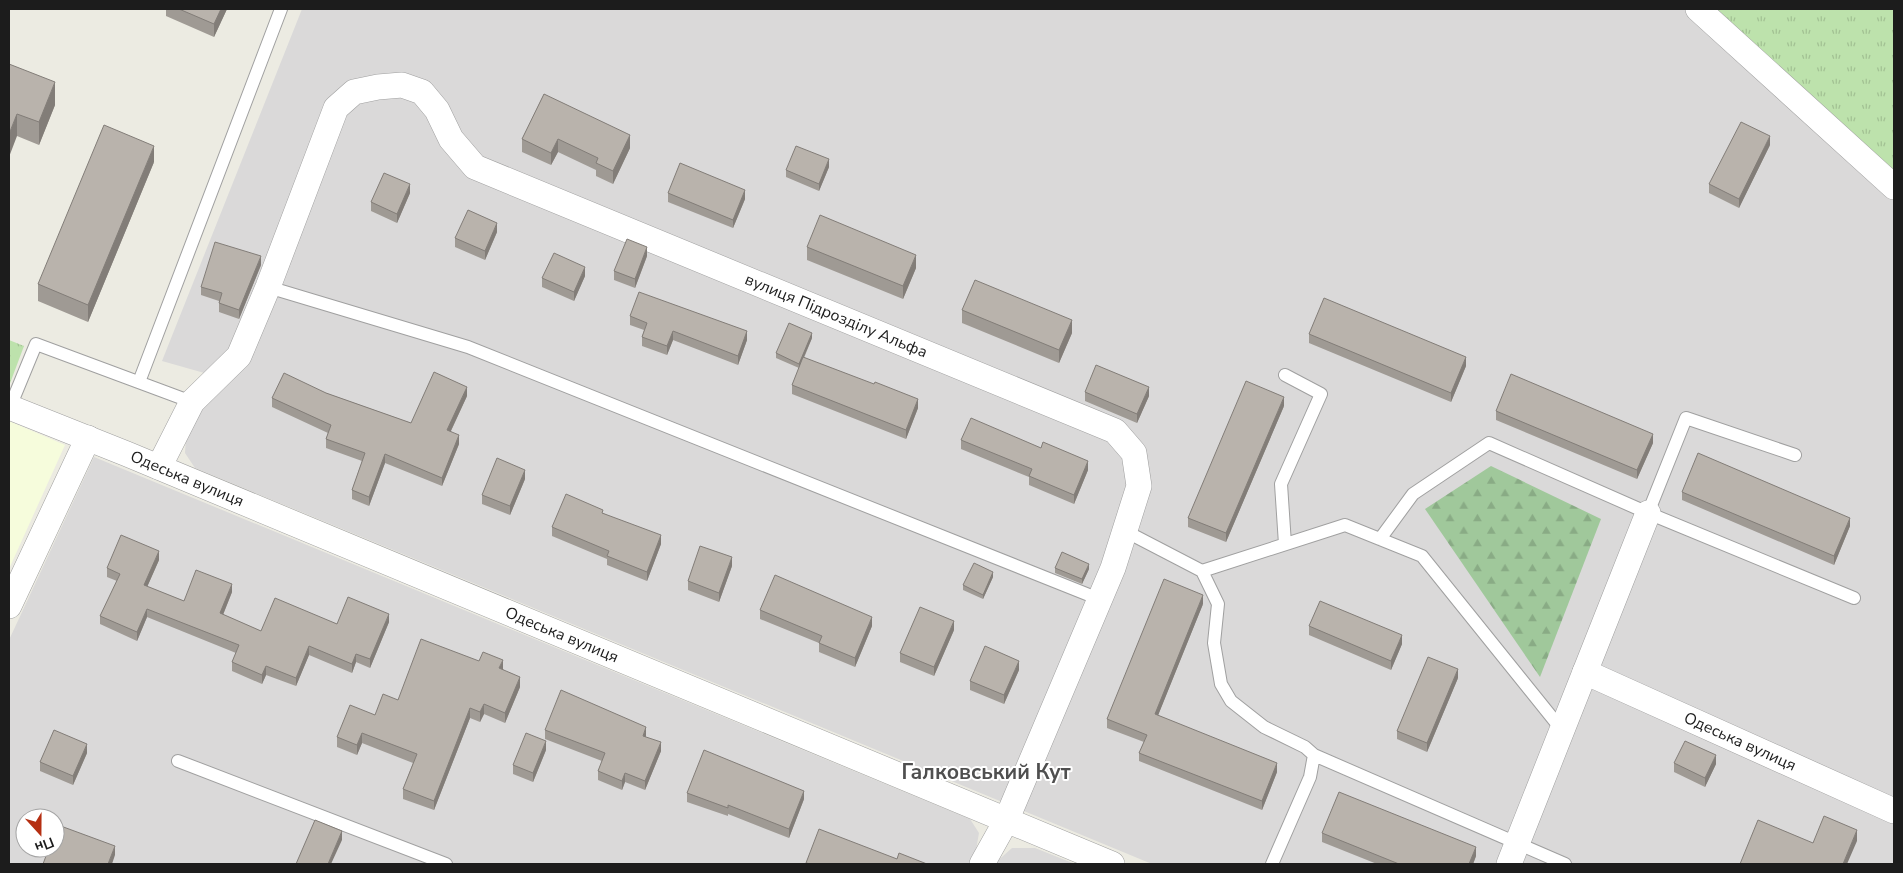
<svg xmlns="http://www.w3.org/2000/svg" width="1903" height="873" viewBox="0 0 1903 873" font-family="'Nunito Sans',sans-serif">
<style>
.residential{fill:#dad9d9;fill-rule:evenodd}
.education{fill:#f6fcdc}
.grass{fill:url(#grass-tufts)}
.forest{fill:url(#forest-firs)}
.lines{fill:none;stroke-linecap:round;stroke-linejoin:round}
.service-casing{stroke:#a0a0a0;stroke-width:14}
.minor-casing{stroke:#a0a0a0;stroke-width:26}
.service{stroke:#fff;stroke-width:12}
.minor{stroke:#fff;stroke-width:25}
.wall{fill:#9f9a94}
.shaded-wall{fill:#827d78}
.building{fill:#b9b3ac;stroke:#827d78}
.labels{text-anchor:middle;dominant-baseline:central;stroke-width:4;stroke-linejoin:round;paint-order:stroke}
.street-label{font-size:16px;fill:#1c1c1c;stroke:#fff}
.district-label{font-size:21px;font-weight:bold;fill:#4f4f4f;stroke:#fff}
</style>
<defs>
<pattern id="grass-tufts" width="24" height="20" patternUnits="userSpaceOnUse" patternTransform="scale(1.25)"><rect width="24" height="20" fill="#bde2ac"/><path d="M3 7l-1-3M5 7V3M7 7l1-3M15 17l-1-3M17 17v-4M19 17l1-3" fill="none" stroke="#a2c193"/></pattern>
<pattern id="forest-firs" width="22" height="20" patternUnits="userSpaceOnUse" patternTransform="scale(1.25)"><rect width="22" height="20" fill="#a0c89b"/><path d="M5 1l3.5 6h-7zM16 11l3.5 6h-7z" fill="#89ab85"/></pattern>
</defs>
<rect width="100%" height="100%" fill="#ecebe2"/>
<path class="residential" d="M302 9H1684L1894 197V864H1152L195 468 185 453 186 438 203 408 229 380 162 361Z
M94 457 970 819 979 833 976 850 970 864H9V640ZM25 818H55V848H25Z
M1012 848H1035L1075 864H994Z"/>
<path class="education" d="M9 421 65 445 9 569Z"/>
<path class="grass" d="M1715 9H1894V174Z
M9 340 24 346 9 386Z"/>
<path class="forest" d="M1491 466 1601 519 1540 677 1425 509Z"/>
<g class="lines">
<defs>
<path id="service" d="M268 287 468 347 1099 599
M139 382 281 9
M10 407 36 344 192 402
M1648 513 1686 418 1795 455
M1125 531 1202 571 1218 604 1214 643 1221 684 1231 701 1264 727 1305 747 1314 755 1310 777 1272 864
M1380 539 1413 494 1489 443 1648 513 1854 598
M1285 544 1281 484 1321 394 1285 375
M1202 571 1345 525 1422 556 1562 730
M1314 755 1565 864
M178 761 446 864"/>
<g id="minor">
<path d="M1698 9 1894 187"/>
<path id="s1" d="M9 407 127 454 1112 864"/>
<path id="s2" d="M159 467 192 402 239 356 268 287 336 108 354 92 378 87 402 85 422 92 437 110 451 139 475 167 1115 431 1134 453 1139 486 1113 568 1006 821 982 864"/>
<path id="s3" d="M1648 513 1585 672 1894 811"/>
<path d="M9 606 88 438"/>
<path d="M1509 864 1585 672"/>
</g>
</defs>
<use href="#service" class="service-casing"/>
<use href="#minor" class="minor-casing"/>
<use href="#service" class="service"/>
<use href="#minor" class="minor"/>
</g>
<path class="wall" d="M166 9H227L214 37 166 16Z
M9 64 55 105 39 145 17 136Z
M544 94 630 148 613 184 596 176V170L558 152 551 165 522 152V139Z
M1770 145 1739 208 1709 193V184Z
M154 162 88 322 38 301V284Z
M829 167 819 191 786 177V170Z
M410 193 397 223 371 211V202Z
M668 193 745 199 733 228 668 202Z
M497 232 485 260 455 247V238Z
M807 247 916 268 903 299 807 260Z
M647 256 635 288 614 280V271Z
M261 265 239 319 219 312V301L201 295V287Z
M585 276 574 301 542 287V278Z
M962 310 1072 333 1059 363 962 323Z
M630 316 747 340 738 365 673 340 667 355 642 346V337L644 330 630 325Z
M1309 334 1466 366 1451 402 1309 343Z
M812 338 804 358 918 408 906 439 792 394V385L799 368 776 358V353Z
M1085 392 1149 396 1137 423 1085 401Z
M326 393 411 423 467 396 451 431 459 444 442 486 385 463 369 506 352 499V490L362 461 326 448V439L328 433 272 407V398Z
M1284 406 1226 542 1188 527V518Z
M1496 411 1653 443 1637 479 1496 420Z
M961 440 1088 470 1074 504 1029 485V477L961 449Z
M525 479 510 515 482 504V495Z
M1682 492 1850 526 1834 565 1682 500Z
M603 513 661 544 647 581 607 565V559L552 536V527Z
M159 560 147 587 184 601 232 592 223 615 261 631 337 624 389 622 370 668 356 662 352 673 309 655 296 686 266 675 262 684 232 671V662L236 653 147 617 137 641 100 624V616L117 581 107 577V568Z
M732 566 719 602 688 590V581Z
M1055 568 1089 569 1082 584 1055 573Z
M993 577 983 599 963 590V585Z
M1203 604 1158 715 1277 772 1262 810 1139 761V753L1144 742 1107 728V719Z
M760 610 872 626 855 667 819 652V643L760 619Z
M1309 626 1402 644 1391 670 1309 635Z
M954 630 934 676 900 662V653Z
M479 661 503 669 520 687 505 723 484 714 480 722 470 718 434 810 403 799V789L413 763 362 743 357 755 337 747V737L375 715Z
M1019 670 1004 704 970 690V681Z
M1458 678 1427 752 1397 739V731Z
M545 730 646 736V737L661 751 645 790 625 782 622 790 598 780V771L602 761 545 739Z
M546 750 533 782 513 774V765Z
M87 753 73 785 40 771V762Z
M1674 763 1716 764 1705 787 1674 772Z
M687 793 804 799 789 838 728 814V816L687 802Z
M1322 833 1476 856 1473 864H1377L1322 842Z"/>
<path class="shaded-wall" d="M221 9H227L214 37V24Z
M55 82V105L39 145V122Z
M17 114V136L9 157V134Z
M630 135V148L613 184V171Z
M1770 136V145L1739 208V199Z
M558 139V152L551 165V153Z
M154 146V162L88 322V305Z
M829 159V167L819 191V184Z
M410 184V193L397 223V214Z
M745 190V199L733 228V220Z
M497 223V232L485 260V251Z
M647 247V256L635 288V279Z
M916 255V268L903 299V286Z
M261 256V265L239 319V310Z
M585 267V276L574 301V292Z
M1072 320V333L1059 363V350Z
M673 331V340L667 355V346Z
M747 331V340L738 365V356Z
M812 333V338L799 368V364Z
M1466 357V366L1451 402V393Z
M467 387V396L447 439V430Z
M1149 387V396L1137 423V414Z
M1284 397V406L1226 542V533Z
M918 399V408L906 439V430Z
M1653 434V443L1637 479V470Z
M459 435V444L442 486V478Z
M385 454V463L369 506V497Z
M1088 461V470L1074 504V495Z
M525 470V479L510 515V506Z
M1850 518V526L1834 565V556Z
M661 535V544L647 581V572Z
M159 551V560L144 594V585Z
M732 557V566L719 602V593Z
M1089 564V569L1082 584V579Z
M993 572V577L983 599V595Z
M232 584V592L220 622V613Z
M1203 595V604L1155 723V714Z
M147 609V617L137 641V632Z
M389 614V622L370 668V659Z
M872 617V626L855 667V658Z
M954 621V630L934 676V667Z
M1402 635V644L1391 670V661Z
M309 646V655L296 686V678Z
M356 654V662L352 673V664Z
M503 660V670L499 668Z
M1019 661V670L1004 704V695Z
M266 666V675L262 684V675Z
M1458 669V678L1427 752V743Z
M520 677V687L505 723V713Z
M484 704V714L480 722V712Z
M470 708V718L434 810V801Z
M646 727V736L643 745V736Z
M362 733V743L357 755V745Z
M546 741V750L533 782V773Z
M661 742V751L645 790V781Z
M87 744V753L73 785V776Z
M1716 755V764L1705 787V778Z
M1277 763V772L1262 810V801Z
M625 773V782L622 790V781Z
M804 791V799L789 838V829Z
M1857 830V841L1847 864H1843Z
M342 831V840L331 864H328Z
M115 846V855L112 864H108Z
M1476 847V856L1473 864H1469Z"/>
<path class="building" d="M179 9H221L214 24Z
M9 64 55 82 39 122 17 114 9 134Z
M544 94 630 135 613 171 596 163 598 158 558 139 551 153 522 139Z
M1741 122 1770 136 1739 199 1709 184Z
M104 125 154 146 88 305 38 284Z
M796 146 829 159 819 184 786 170Z
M680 163 745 190 733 220 668 193Z
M384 173 410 184 397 214 371 202Z
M468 210 497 223 485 251 455 238Z
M820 215 916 255 903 286 807 247Z
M627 239 647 247 635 279 614 271Z
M215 242 261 256 239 310 219 303 222 293 201 287Z
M554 253 585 267 574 292 542 278Z
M975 280 1072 320 1059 350 962 310Z
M639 292 747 331 738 356 673 331 667 346 642 337 647 323 630 316Z
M1324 298 1466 357 1451 393 1309 334Z
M789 323 812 333 799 364 776 353Z
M803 357 874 384 875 382 918 399 906 430 792 385Z
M1096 365 1149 387 1137 414 1085 392Z
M434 372 467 387 447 430 459 435 442 478 385 454 369 497 352 490 365 453 326 439 331 425 272 398 284 373 326 393 411 423Z
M1511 374 1653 434 1637 470 1496 411Z
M1246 381 1284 397 1226 533 1188 518Z
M971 418 1041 448 1043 442 1088 461 1074 495 1029 476 1032 469 961 440Z
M1698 453 1850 518 1834 556 1682 492Z
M497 458 525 470 510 506 482 495Z
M566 494 603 510 602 513 661 535 647 572 607 556 609 551 552 527Z
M121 535 159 551 144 585 184 601 196 570 232 584 220 613 261 631 275 598 337 624 348 597 389 614 370 659 356 654 352 664 309 646 296 678 266 666 262 675 232 662 239 645 147 609 137 632 100 616 120 574 107 568Z
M700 546 732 557 719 593 688 581Z
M1062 552 1089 564 1082 579 1055 568Z
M974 563 993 572 983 595 963 585Z
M775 575 872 617 855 658 819 643 822 636 760 610Z
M1164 579 1203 595 1155 714 1277 763 1262 801 1139 753 1147 735 1107 719Z
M1320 601 1402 635 1391 661 1309 626Z
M920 607 954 621 934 667 900 653Z
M421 639 479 661 483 652 503 660 499 668 520 677 505 713 484 704 480 712 470 708 434 801 403 789 417 754 362 733 357 745 337 737 350 705 375 715 383 694 398 700Z
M985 646 1019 661 1004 695 970 681Z
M1428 657 1458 669 1427 743 1397 731Z
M561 690 646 727 643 736 661 742 645 781 625 773 622 781 598 771 605 753 545 730Z
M54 730 87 744 73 776 40 762Z
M526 733 546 741 533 773 513 765Z
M1685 741 1716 755 1705 778 1674 763Z
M704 750 804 791 789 829 728 805V808L687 793Z
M1339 792 1476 847 1469 864H1399L1322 833Z
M1824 816 1857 830 1843 864H1740L1758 820 1813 843Z
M315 820 342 831 328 864H296Z
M58 825 115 846 108 864H43L49 848H55V833Z
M819 829 897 859 899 853 927 864H811L806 863Z"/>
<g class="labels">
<g class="street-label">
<text stroke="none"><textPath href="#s2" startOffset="982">вулиця Підрозділу Альфа</textPath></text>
<text stroke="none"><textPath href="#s1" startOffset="192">Одеська вулиця</textPath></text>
<text stroke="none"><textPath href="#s1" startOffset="598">Одеська вулиця</textPath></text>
<text stroke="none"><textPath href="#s3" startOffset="341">Одеська вулиця</textPath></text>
</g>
<g class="district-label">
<text x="986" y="772">Галковський Кут</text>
</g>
</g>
<rect width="1903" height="873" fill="none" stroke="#1c1c1c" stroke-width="20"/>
<g transform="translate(40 833) rotate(159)"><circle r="24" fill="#ffffff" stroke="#a4a4a4"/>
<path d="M0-4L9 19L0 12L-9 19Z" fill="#b52f12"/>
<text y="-8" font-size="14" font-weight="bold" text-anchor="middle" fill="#1c1c1c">Пн</text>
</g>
</svg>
